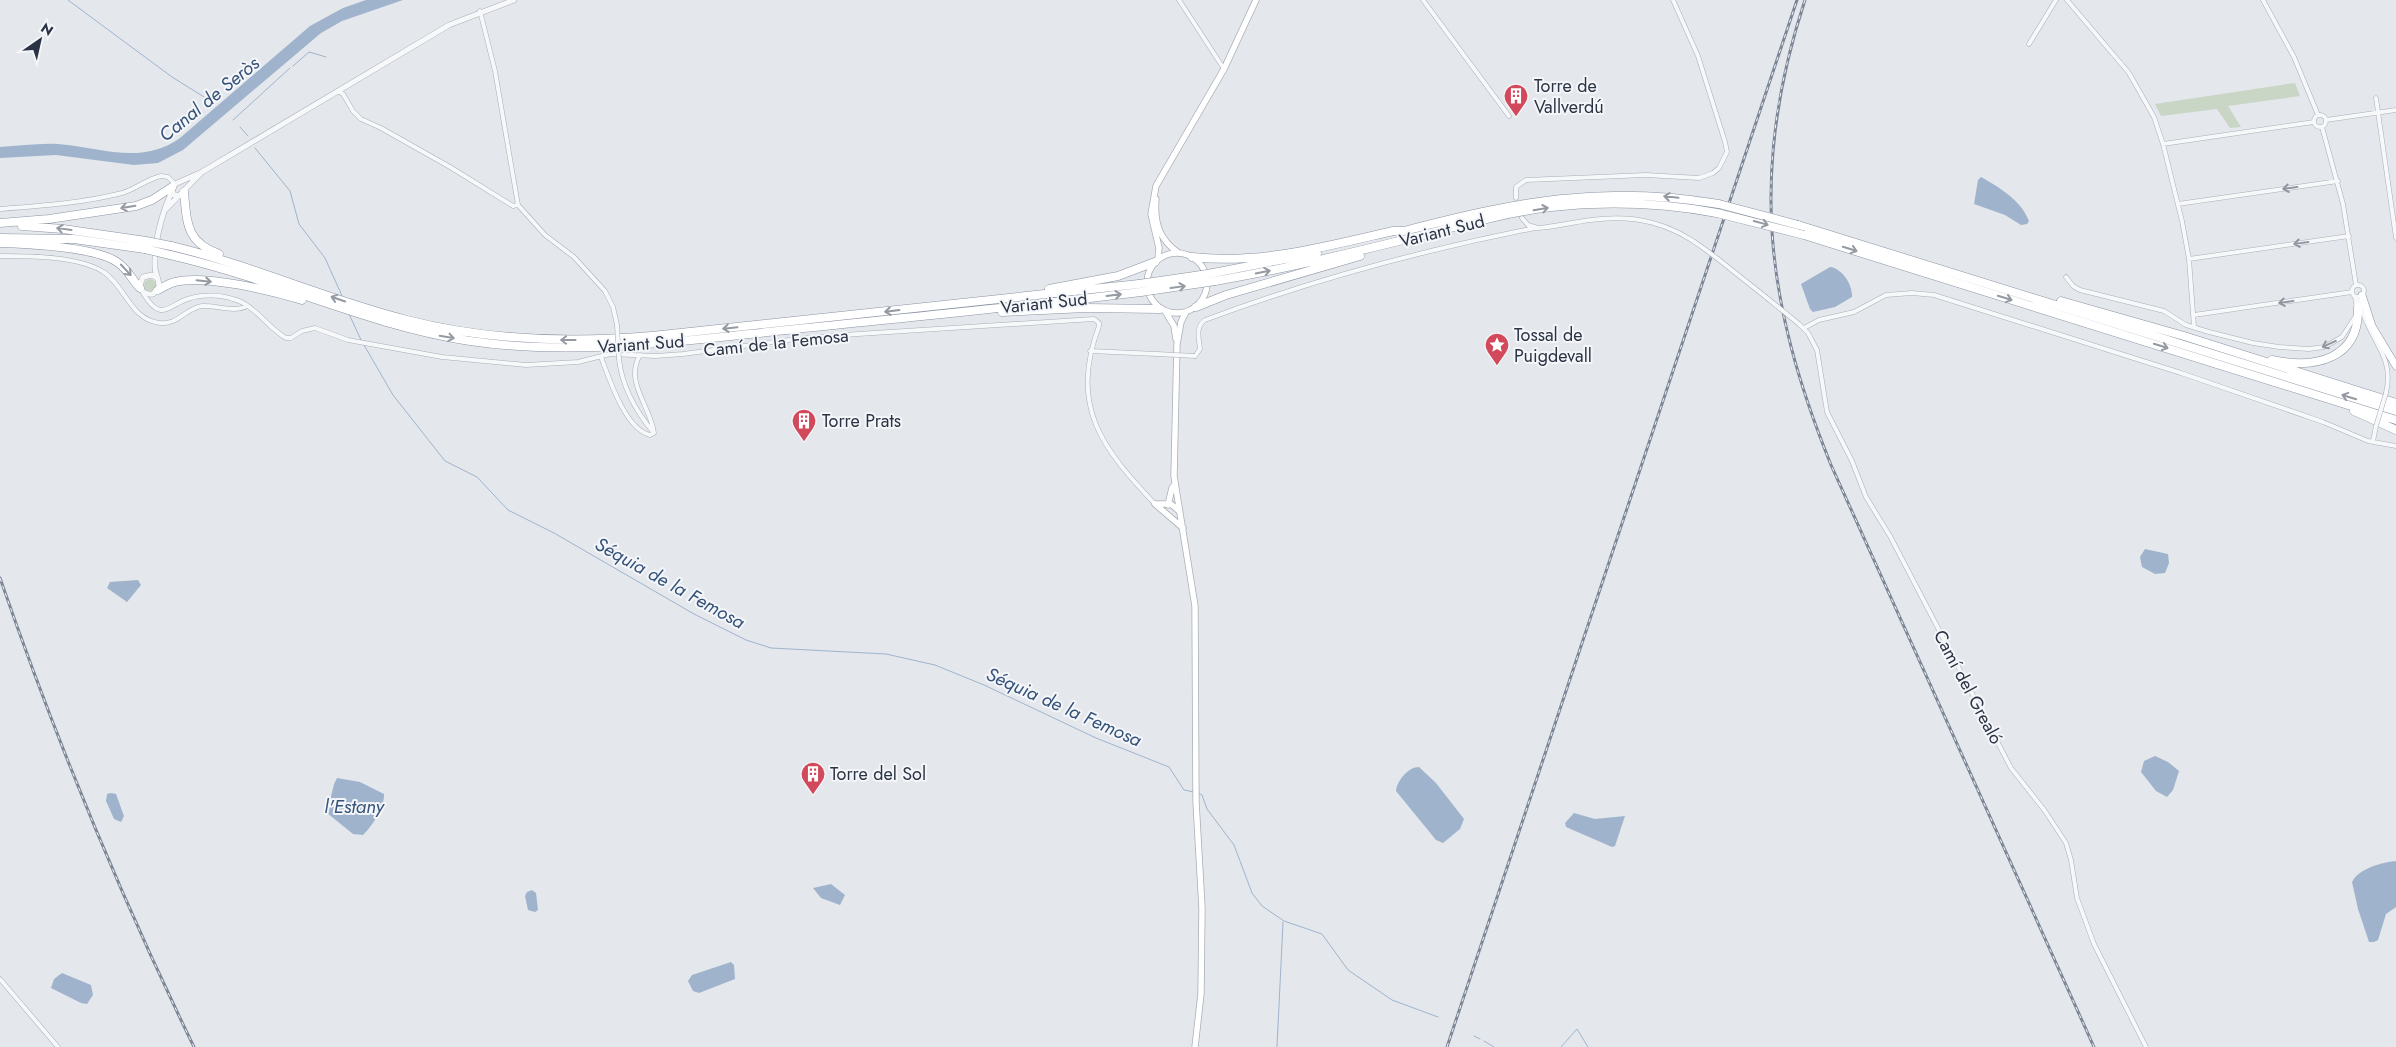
<svg xmlns="http://www.w3.org/2000/svg" width="2396" height="1047" viewBox="0 0 2396 1047" font-family="Jost,sans-serif">
<style>
.green{fill:#c9d6c5}
.water{fill:#9fb4cc}
.lines{fill:none;stroke-linecap:round;stroke-linejoin:round}
.stream{stroke:#9fb4cc;stroke-width:1}
.minor-casing{stroke:#a9aeb7;stroke-width:5}
.tertiary-casing{stroke:#a9aeb7;stroke-width:6}
.secondary-casing{stroke:#a9aeb7;stroke-width:7}
.trunk-casing{stroke:#8b94a3;stroke-width:8}
.motorway-casing{stroke:#8b94a3;stroke-width:9}
.minor{stroke:#f7f8fa;stroke-width:4}
.tertiary{stroke:#f7f8fa;stroke-width:5}
.secondary{stroke:#fff;stroke-width:5.5}
.trunk{stroke:#fff;stroke-width:7}
.motorway{stroke:#fff;stroke-width:8}
.rail-casing{stroke:#7d8696;stroke-width:3}
.rail{stroke:#f4f6f9;stroke-width:1;stroke-dasharray:4;stroke-linecap:butt}
.minor-bridge-casing{stroke:#a9aeb7;stroke-width:5;stroke-linecap:butt}
.motorway-bridge-casing{stroke:#8b94a3;stroke-width:9;stroke-linecap:butt}
.minor-bridge{stroke:#f7f8fa;stroke-width:4}
.motorway-bridge{stroke:#fff;stroke-width:8}
.oneway{stroke:#9196a0}
.oneway2{stroke:#959aa2}
.labels{text-anchor:middle;dominant-baseline:central;stroke-width:4;stroke-linejoin:round;paint-order:stroke}
.poi-label{font-size:18px;fill:#2b3445;stroke:#f4f6f9;text-anchor:start}
.street-label{font-size:18px;fill:#2b3445;stroke:#f4f6f9}
.water-label{font-size:19px;font-style:italic;fill:#34527a;stroke:#f4f6f9}
</style>
<rect width="100%" height="100%" fill="#e4e7ec"/>
<path class="green" d="M2295 83 2300 96 2228 106 2241 127 2230 128 2217 109 2161 116 2155 104Z
M144 285a6 6 0 1 1 12 0a6 6 0 1 1-12 0Z"/>
<path class="water" d="M366 0H403L342 21 321 33 183 150 158 163 134 165 56 155 0 158V147C19 146 39 143 58 144 101 147 141 166 180 138L310 26 343 8Z
M1981 177C2000 188 2021 200 2029 221L2027 224 2021 225 2005 215 1974 204 1978 180Z
M1830 267C1842 268 1853 285 1852 297L1835 307 1813 312 1810 309 1801 284Z
M2145 549 2168 554 2169 563 2165 573 2155 574 2142 567 2140 557Z
M138 580 141 585 127 602 107 588 110 582Z
M2155 756 2168 762 2179 771 2173 790 2167 797 2156 791 2141 772 2144 761Z
M1419 767 1436 783 1464 819 1460 829 1443 843 1436 840 1396 791C1397 781 1408 767 1419 767Z
M337 778 360 782 384 794C385 806 372 827 363 835L353 834 327 813 334 784Z
M111 793 116 794 124 816 121 822 114 819 106 801 107 794Z
M1574 813 1595 819 1625 816 1615 846 1612 847 1566 827 1565 823Z
M2396 861V907L2386 914 2378 940 2374 942H2369L2358 909 2352 882C2358 869 2382 862 2396 861Z
M831 884 845 895 840 905 821 898 813 888Z
M532 890 536 893 538 910 535 912 528 910 525 896 527 892Z
M731 962 734 965 735 979 699 993 693 991 688 981 692 975Z
M62 973 91 985 93 995 87 1004 81 1003 51 988 54 979Z"/>
<g class="lines">
<path class="stream" d="M68 0 172 77 209 100
M293 66 309 52 326 57
M233 120 290 68
M240 127 248 136
M255 148 290 191 299 224 325 258 343 298
M349 314 362 342
M364 345 393 395 445 461 477 477 508 510 554 533 694 614 746 640 771 648 886 654 935 665 984 685 1096 738 1169 767 1184 790 1194 792
M1198 793 1202 795 1207 809 1234 845 1252 893 1262 906 1284 921 1322 934 1348 970 1392 1000 1438 1017
M1474 1036 1480 1039
M1484 1041 1494 1047
M1277 1047 1283 922
M1561 1047 1577 1029 1588 1047"/>
<defs>
<path id="minor" d="M1179 0 1224 69
M1423 0 1509 116
M2067 0 2129 73 2154 117 2163 144 2182 221 2189 259 2194 327
M2263 0 2294 57 2318 115
M480 11 495 71 518 205 545 235 574 257 605 291 613 307 617 325
M2029 44 2056 0
M338 91 343 94 353 111 361 119 381 128 450 167 513 206 518 205
M2376 98 2396 238
M2314 121a6 6 0 1 1 12 0a6 6 0 1 1-12 0Z
M2326 120 2396 110
M2322 127 2343 204 2356 285
M2163 144 2314 122
M1516 198V187L1526 180 1646 175 1699 178 1713 173 1719 168 1727 152 1725 142 1698 56 1673 0
M2178 204 2338 181
M0 209C41 206 83 203 122 193 136 189 147 179 161 176L168 177 175 184
M1522 218 1528 225 1538 228C1555 227 1573 222 1591 220 1635 214 1671 223 1706 250
M0 256C29 256 81 256 105 273 126 288 131 320 160 323 178 325 186 308 202 306 216 305 234 313 247 306
M1718 259 1767 298
M2189 259 2349 236
M2066 277 2073 286 2080 290 2164 311 2186 325 2209 332 2253 343 2279 347 2309 349 2324 347 2342 337 2355 317
M2352 291a6 6 0 1 1 12 0a6 6 0 1 1-12 0Z
M143 293C162 325 169 303 191 298 203 294 221 295 233 299 254 304 268 328 286 338H291L302 331 315 328 348 340 442 357 526 365 578 362 610 354 656 356 683 354 796 339 858 334 1094 319 1099 323V326C1069 407 1102 448 1155 504
M2355 297 2357 308
M2358 297C2361 306 2363 315 2367 323 2379 350 2393 362 2386 393
M2194 315 2352 292
M1799 324 1808 333 1817 350 1827 412 1852 461 1866 497 1890 536 2011 768 2045 811 2066 843 2071 860 2077 898 2094 944 2146 1047
M1804 328 1819 320 1854 312 1886 295 1912 293 1934 295 2181 373 2323 422 2368 441 2396 446
M1090 351 1157 354
M1195 356 1200 349C1199 338 1195 327 1205 320 1312 280 1423 250 1535 228
M601 357C609 378 625 429 650 435L654 433C651 407 624 382 640 355
M619 359C622 387 635 410 653 432
M2373 441 2376 426
M0 979 58 1047"/>
<path id="tertiary" d="M179 196 174 195 172 191 175 184 202 172 449 25 514 0
M166 209 200 174
M157 278 152 275 143 277 140 285C141 292 146 295 153 294L159 287C159 280 156 275 155 268 154 242 162 214 172 191"/>
<path id="secondary" d="M1156 199C1154 222 1159 240 1179 253
M1147 283a30 30 0 1 1 60 0a30 30 0 1 1-60 0Z
M1158 259 1159 248 1151 214 1156 186 1224 69 1256 0
M1165 311 1174 326 1176 339
M1186 312 1181 322 1177 344 1174 476 1195 606 1196 802 1202 908 1201 994 1195 1047
M1155 504 1183 528
M1155 504H1171L1179 511
M1168 505 1172 488 1175 484"/>
<path id="trunk" d="M2362 295 2372 326 2396 366"/>
<path id="motorway" d="M184 192C187 223 186 242 219 254
M0 223 49 219 136 206 152 200 172 187
M1798 225 2396 411
M22 226 63 229 146 241
M1804 235 2396 420
M0 238 74 239 145 249
M0 243C29 244 95 247 117 262 128 269 132 280 140 288
M171 246C251 265 327 300 407 320 488 341 570 343 652 336L1139 284
M170 255C272 278 366 325 470 341 579 357 688 340 796 329 911 317 1026 306 1141 292
M1192 257C1259 265 1328 246 1393 231H1404C1516 202 1602 184 1719 204
M1213 273 1317 253
M1215 281C1280 270 1343 255 1407 239 1455 227 1502 213 1551 207 1606 201 1662 203 1717 213
M1153 282 1201 275
M1049 289 1118 276 1155 262
M158 290C164 287 169 283 175 282 205 274 272 291 302 300
M1154 290 1202 283
M2061 301 2184 336 2396 403
M1196 307 1226 295 1360 256
M1002 312 1086 308 1160 309
M2272 360C2314 369 2360 360 2358 307
M2354 411 2396 430"/>
</defs>
<use href="#minor" class="minor-casing"/>
<use href="#tertiary" class="tertiary-casing"/>
<use href="#secondary" class="secondary-casing"/>
<use href="#trunk" class="trunk-casing"/>
<use href="#motorway" class="motorway-casing"/>
<use href="#minor" class="minor"/>
<use href="#tertiary" class="tertiary"/>
<use href="#secondary" class="secondary"/>
<use href="#trunk" class="trunk"/>
<use href="#motorway" class="motorway"/>
<defs>
<path id="rail" d="M1805 0C1749 170 1765 302 1831 465L2094 1047
M0 578C55 737 120 895 194 1047
M1447 1047 1797 0"/>
</defs>
<use href="#rail" class="rail-casing"/>
<use href="#rail" class="rail"/>
<defs>
<path id="minor-bridge" d="M1706 250 1718 259
M1767 298 1799 324
M617 325 619 359
M1157 354 1195 356
M2376 426 2386 393"/>
<path id="motorway-bridge" d="M1719 204 1798 225
M1717 213 1804 235
M146 241 171 246
M145 249 170 255
M1201 275 1213 273
M1202 283 1215 281
M1139 284 1153 282
M1141 292 1154 290"/>
</defs>
<use href="#minor-bridge" class="minor-bridge-casing"/>
<use href="#motorway-bridge" class="motorway-bridge-casing"/>
<use href="#minor-bridge" class="minor-bridge"/>
<use href="#motorway-bridge" class="motorway-bridge"/>
</g>
<defs><path id="oneway-shaft" d="M-6 0H5M1.5-3L5.5 0L1.5 3" fill="none" stroke-width="1.6" stroke-linecap="round" stroke-linejoin="round" transform="scale(1.25)"/></defs>
<g class="oneway">
<use href="#oneway-shaft" transform="translate(2290 188) rotate(172)"/>
<use href="#oneway-shaft" transform="translate(2301 243) rotate(172)"/>
<use href="#oneway-shaft" transform="translate(2286 302) rotate(172)"/>
<use href="#oneway-shaft" transform="translate(2329 344) rotate(155)"/>
</g>
<g class="oneway2">
<use href="#oneway-shaft" transform="translate(1671 197) rotate(-174)"/>
<use href="#oneway-shaft" transform="translate(128 207) rotate(170)"/>
<use href="#oneway-shaft" transform="translate(1541 209) rotate(-9)"/>
<use href="#oneway-shaft" transform="translate(1761 223) rotate(15)"/>
<use href="#oneway-shaft" transform="translate(64 229) rotate(-172)"/>
<use href="#oneway-shaft" transform="translate(1850 249) rotate(17)"/>
<use href="#oneway-shaft" transform="translate(126 270) rotate(47)"/>
<use href="#oneway-shaft" transform="translate(1263 272) rotate(-11)"/>
<use href="#oneway-shaft" transform="translate(204 281) rotate(6)"/>
<use href="#oneway-shaft" transform="translate(1178 287) rotate(-8)"/>
<use href="#oneway-shaft" transform="translate(1114 295) rotate(-7)"/>
<use href="#oneway-shaft" transform="translate(2005 298) rotate(17)"/>
<use href="#oneway-shaft" transform="translate(338 299) rotate(-161)"/>
<use href="#oneway-shaft" transform="translate(892 311) rotate(173)"/>
<use href="#oneway-shaft" transform="translate(730 328) rotate(174)"/>
<use href="#oneway-shaft" transform="translate(447 337) rotate(10)"/>
<use href="#oneway-shaft" transform="translate(568 340) rotate(-180)"/>
<use href="#oneway-shaft" transform="translate(2161 346) rotate(17)"/>
<use href="#oneway-shaft" transform="translate(2349 397) rotate(-163)"/>
</g>
<defs>
<symbol id="building-pin" viewBox="-11 -11 22 30"><path d="M0 17L-7.5 6A9.5 9.5 0 1 1 7.5 6Z" fill="#d1495b" stroke="#f4f6f9"/><path d="M-4-6H4V6H1V3H-1V6H-4ZM-2.5-4.3h1.7v1.8h-1.7ZM.8-4.3h1.7v1.8H.8ZM-2.5-1h1.7V.8h-1.7ZM.8-1h1.7V.8H.8Z" fill="#fff"/></symbol>
<symbol id="sight-pin" viewBox="-11 -11 22 30"><path d="M0 17L-7.5 6A9.5 9.5 0 1 1 7.5 6Z" fill="#d1495b" stroke="#f4f6f9"/><path d="M0-6L1.8-2.2L6-1.7L2.9 1.2L3.7 5.4L0 3.3L-3.7 5.4L-2.9 1.2L-6-1.7L-1.8-2.2Z" fill="#fff"/></symbol>
</defs>
<g fill-rule="evenodd">
<use href="#building-pin" x="1502" y="82" width="28" height="38"/>
<use href="#sight-pin" x="1483" y="331" width="28" height="38"/>
<use href="#building-pin" x="790" y="407" width="28" height="38"/>
<use href="#building-pin" x="799" y="760" width="28" height="38"/>
</g>
<g class="labels">
<g class="poi-label">
<text x="1534" y="86">Torre de<tspan x="1534" dy="21">Vallverdú</tspan></text>
<text x="1514" y="335">Tossal de<tspan x="1514" dy="21">Puigdevall</tspan></text>
<text x="822" y="421">Torre Prats</text>
<text x="830" y="774">Torre del Sol</text>
</g>
<g class="street-label">
<text transform="translate(1442 231) rotate(-14)">Variant Sud</text>
<text transform="translate(1044 303) rotate(-6)">Variant Sud</text>
<text transform="translate(776 343) rotate(-6)">Camí de la Femosa</text>
<text transform="translate(641 344) rotate(-4)">Variant Sud</text>
<text transform="translate(1968 687) rotate(62)">Camí del Grealó</text>
</g>
<g class="water-label">
<text transform="translate(209 99) rotate(-39)">Canal de Seròs</text>
<text transform="translate(670 583) rotate(29)">Séquia de la Femosa</text>
<text transform="translate(1064 707) rotate(24)">Séquia de la Femosa</text>
<text x="354" y="806">l'Estany</text>
</g>
</g>
<g transform="translate(40 40) rotate(34)" stroke="#f4f6f9" stroke-width="4" paint-order="stroke">
<path d="M0-4L9 19L0 12L-9 19Z" fill="#2b3445"/>
<text y="-8" font-size="14" font-weight="bold" text-anchor="middle" fill="#2b3445">N</text>
</g>
</svg>
